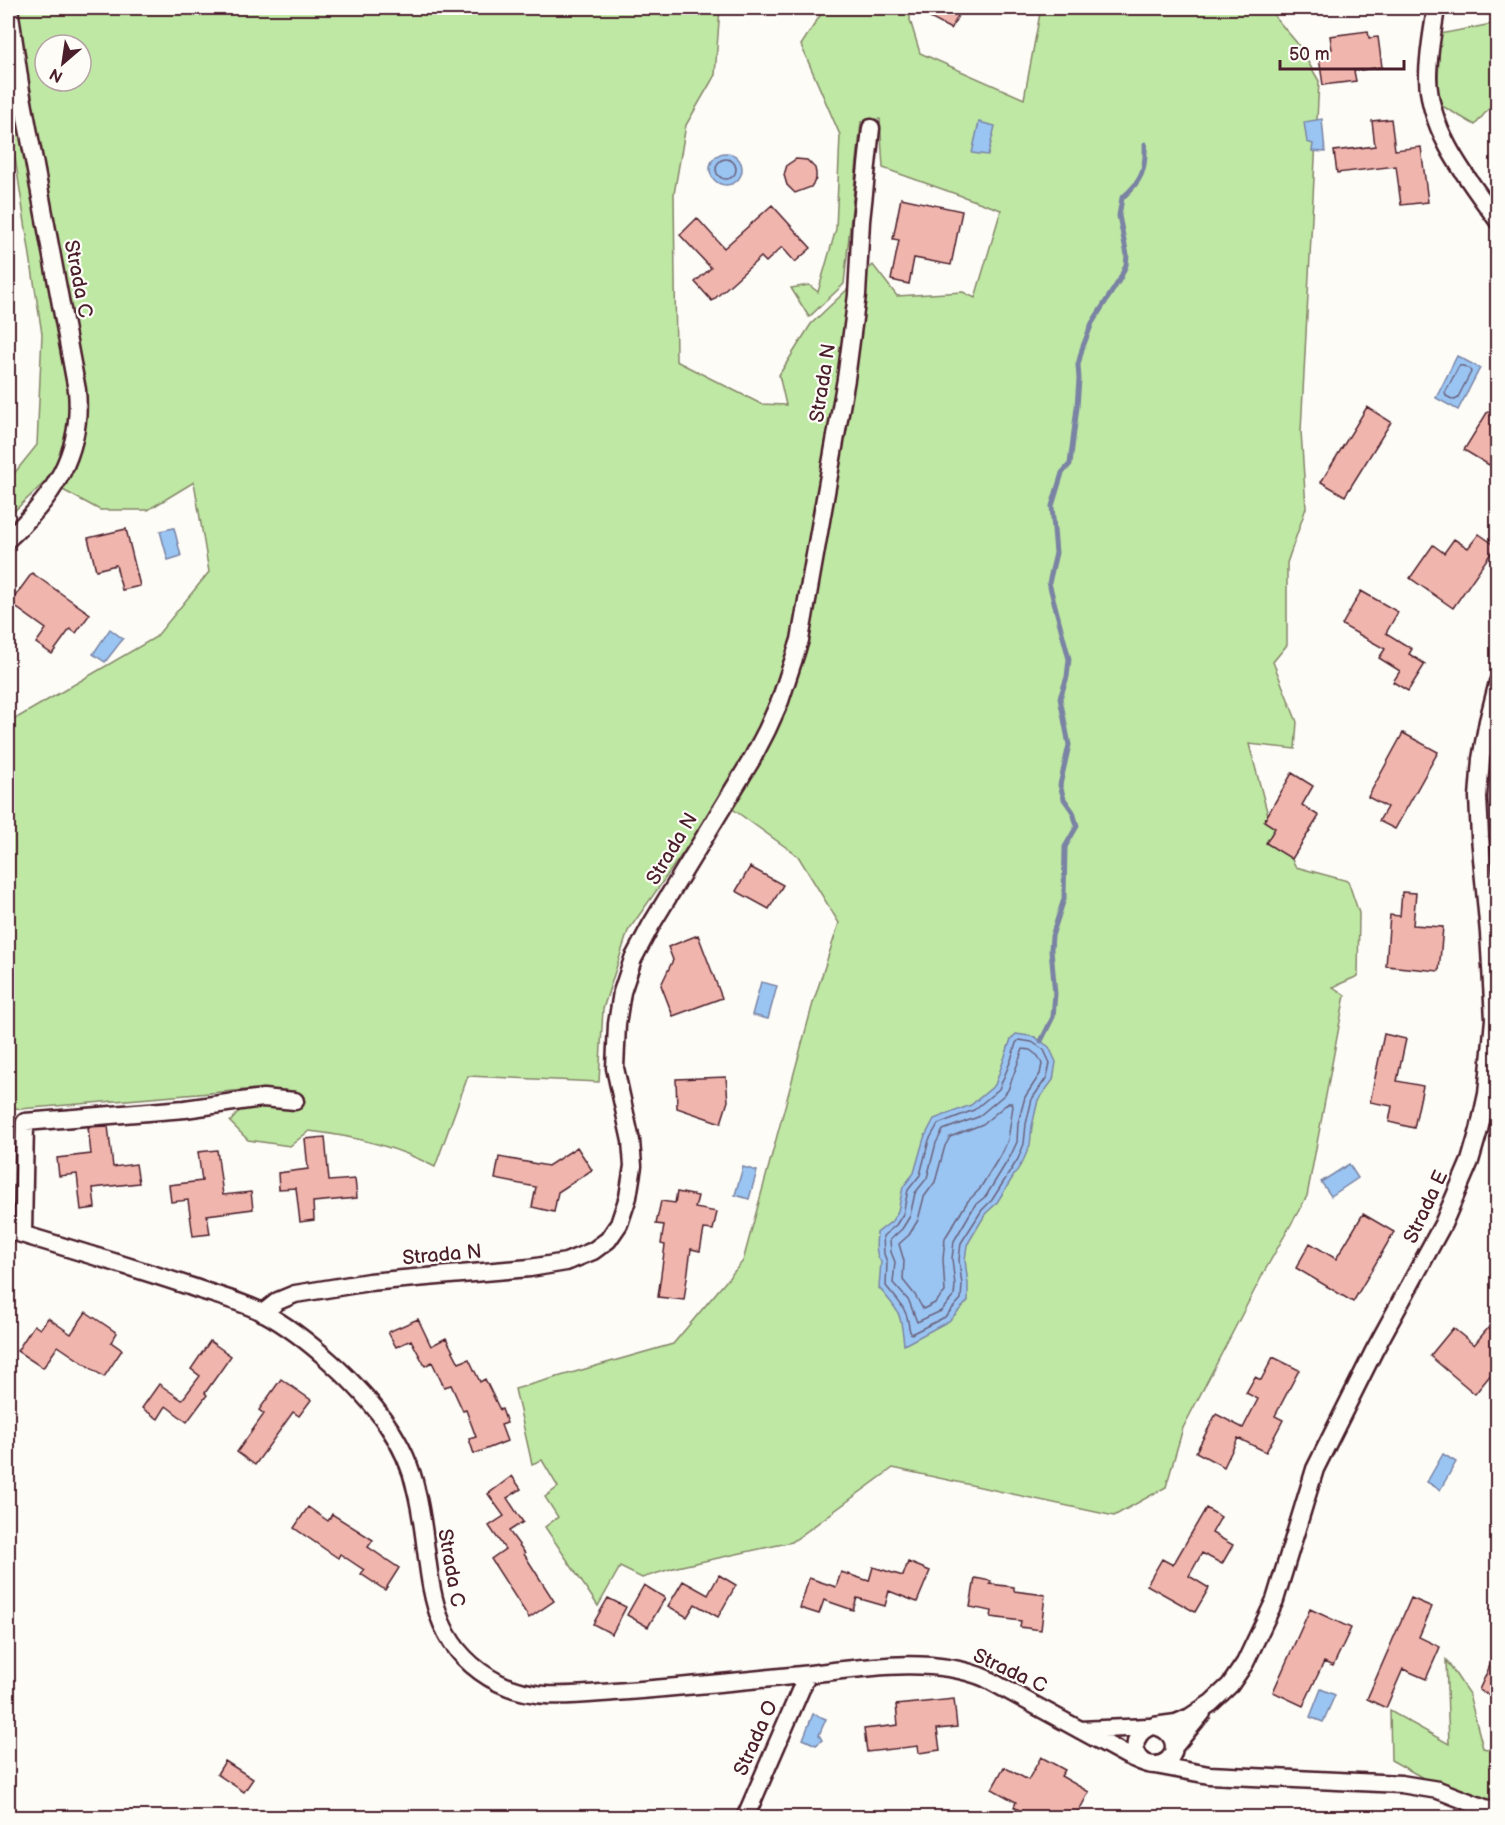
<svg xmlns="http://www.w3.org/2000/svg" width="1505" height="1825" viewBox="0 0 1505 1825" font-family="'Balsamiq Sans',sans-serif">
<style>
.green{fill:#bfe8a4;stroke:#848468;stroke-width:1.5;fill-rule:evenodd}
.water{fill:#9ac5f3;stroke:#7a83a3;stroke-width:1.5}
.lines{fill:none;stroke-linecap:round;stroke-linejoin:round}
.shore{stroke:#6a617b;stroke-width:1.5}
.stream{stroke:#7a83a3;stroke-width:5}
.building{fill:#f0b5ad;stroke:#4a1f2b;stroke-width:1.5}
.minor-casing{stroke:#4a1f2b;stroke-width:21}
.minor{stroke:#fdfcf7;stroke-width:16}
.labels{text-anchor:middle;dominant-baseline:central;stroke-width:4.5;stroke-linejoin:round;paint-order:stroke}
.street-label{font-size:20px;fill:#4a1f2b;stroke:#fdfcf7}
</style>
<rect width="100%" height="100%" fill="#fdfcf7"/>
<filter id="ink" filterUnits="userSpaceOnUse"><feTurbulence type="fractalNoise" baseFrequency=".0167" numOctaves="2"/><feDisplacementMap in="SourceGraphic" scale="12" xChannelSelector="R" yChannelSelector="G"/><feConvolveMatrix kernelMatrix="1 2 1 2 8 2 1 2 1" color-interpolation-filters="sRGB"/></filter>
<g filter="url(#ink)">
<path class="green" d="M8 8H720L715 75 686 125 674 194 676 361 761 404 786 405 779 375 811 324 873 265 897 296 963 292 975 298 1001 210 883 168 880 119 861 122 844 284 809 317 791 288 809 285 818 292 836 229 840 135 801 45 825 8H910V20L920 53 1024 99 1041 8H1275V17L1297 43 1319 81 1301 431 1306 508 1287 563V645L1273 662 1297 722 1295 749 1249 744 1268 815 1296 867 1348 881 1359 913 1358 976 1333 987 1345 995 1307 1196 1264 1272 1183 1428 1166 1487 1114 1516 893 1468 792 1542 677 1567 642 1578 620 1567 598 1606 545 1527 558 1517 545 1497 558 1487 542 1460 532 1464 515 1389 673 1344 743 1261 813 1003 839 923 798 856 720 800 628 931 603 1009 599 1082 468 1076 435 1167C396 1146 353 1136 309 1131L290 1146 248 1140 230 1122 258 1089 20 1109 8 1106V723L156 637 209 572 194 482 148 510H100L46 481 8 517V481L37 445 42 334 8 112ZM45 45H81V81H45Z
M1497 23V99L1475 125 1437 103 1440 34Z
M1446 1660 1469 1694 1483 1748 1497 1751V1817H1493L1391 1760 1390 1711 1449 1744Z"/>
<path class="water" d="M1322 119 1325 152 1312 151 1313 144 1307 142 1304 122Z
M979 122 995 126 988 155 972 153Z
M710 169a16 16 0 1 1 32 0a16 16 0 1 1-32 0Z
M1457 356 1480 368 1458 410 1436 398Z
M174 528 181 556 168 560 160 531Z
M110 629 123 639 105 662 93 654Z
M761 982 777 986 768 1019 752 1015Z
M1016 1034 1035 1037 1049 1047 1056 1062 1053 1080 1038 1100 1032 1126 1030 1145 1023 1161 996 1204 986 1213 967 1245 965 1260 968 1284V1301L949 1321 904 1345C901 1313 900 1312 879 1288L881 1262C875 1254 876 1243 877 1233L892 1221 898 1211 903 1187 914 1173 924 1138 934 1119 971 1105 995 1085 1011 1039Z
M1349 1164 1358 1178 1331 1196 1321 1182Z
M743 1167 757 1171 749 1199 735 1195Z
M1443 1454 1456 1462 1440 1490 1427 1482Z
M1321 1689 1335 1695 1323 1722 1310 1717Z
M813 1714 826 1719 819 1735 822 1740 816 1745 803 1739Z"/>
<g class="lines">
<path class="shore" d="M716 169a10 10 0 1 1 20 0a10 10 0 1 1-20 0Z
M1459 366C1463 365 1470 368 1471 372L1457 399 1454 400 1446 396 1445 393Z
M1019 1040 1032 1042 1044 1050 1050 1063 1047 1077 1032 1099 1026 1124 1024 1144 1018 1159 992 1200 982 1210 961 1243 959 1260 962 1285 961 1299 945 1317 911 1334C908 1328 909 1321 906 1314 902 1303 893 1295 886 1286L887 1262 884 1254 883 1236 896 1225 903 1214 908 1190 920 1175 929 1140 938 1124 974 1110 999 1089 1011 1060 1016 1043Z
M1023 1049 1030 1050 1038 1056 1042 1064 1040 1074 1025 1097 1018 1123 1017 1142 1011 1155 986 1196 975 1205 954 1241 952 1259 955 1285 954 1296 941 1311 917 1322 909 1301 893 1283 895 1262 891 1252 890 1240 902 1229 910 1216 915 1193 927 1178 936 1143 943 1130 978 1117 1004 1095 1008 1090Z
M1008 1103H1012L1013 1106 1008 1140 1003 1151 979 1190 968 1201 945 1238 943 1259 945 1292 935 1303 923 1309 915 1295 903 1280 904 1261 899 1244 909 1235 918 1220 924 1197 935 1182 945 1146 950 1137 983 1124Z"/>
<path class="stream" d="M1041 1041 1053 1017 1055 994 1051 950 1052 936 1064 899 1065 847 1077 826 1073 812 1064 799 1060 785 1069 745 1060 698 1067 677 1069 659 1049 583 1056 553 1052 506 1062 473 1070 464 1077 407 1079 379 1078 365 1082 349 1092 323 1120 279 1126 265 1127 255 1119 216 1122 198C1142 181 1146 170 1145 144"/>
</g>
<path class="building" d="M933 8H962L951 29 928 17Z
M1368 31 1369 38 1378 37 1382 67 1354 71 1356 81 1323 85 1318 51 1332 49 1330 36Z
M1391 119 1395 150 1421 147 1428 202 1401 205 1396 166 1337 173 1334 151 1375 146 1372 121Z
M796 159 807 160 815 168 816 173V179L811 187 795 193 787 185 784 175 787 165Z
M901 198 962 211 951 265 914 258 909 284 891 280 899 240 893 239Z
M772 205 811 248 795 262 782 247 766 262 761 257 712 301 695 282 711 268 680 235 697 218 724 248Z
M1367 407 1391 422 1345 496 1321 482Z
M1488 411 1497 417V464L1492 461 1489 465 1464 450Z
M126 529 140 586 122 590 116 565 96 570 88 538Z
M1479 534 1496 546 1453 608 1410 578 1433 545 1444 553 1454 539 1468 548Z
M32 573 90 614 76 633 70 629 52 654 36 643 46 629 10 603Z
M1361 591 1398 612 1386 633 1412 649 1409 654 1425 664 1408 691 1393 682 1400 671 1379 658 1385 649 1342 625Z
M1403 733 1438 752 1395 829 1379 821 1387 807 1368 797Z
M1292 773 1313 786 1302 805 1319 816 1292 859 1266 843 1275 828 1264 821Z
M750 867 783 885 769 909 736 891Z
M1402 892 1416 893 1413 925 1443 927 1439 971 1386 966 1390 915 1400 916Z
M698 935 722 998 673 1016 661 985 673 960 668 947Z
M1384 1034 1406 1039 1397 1081 1423 1086 1414 1128 1389 1122 1392 1106 1370 1102Z
M726 1077 728 1101 721 1123 677 1108 676 1079Z
M108 1126 113 1167 136 1164 139 1183 93 1188 95 1208 81 1210 77 1174 59 1176 57 1158 91 1154 88 1127Z
M325 1137 329 1181 355 1179 357 1198 313 1202 314 1220 300 1222 296 1188 279 1189 278 1173 308 1169 305 1139Z
M577 1147 592 1170 558 1192 554 1212 532 1207 536 1187 495 1179 499 1157 548 1166Z
M217 1150 223 1195 251 1192 253 1209 207 1215 210 1234 193 1236 188 1200 171 1202 169 1185 202 1181 198 1152Z
M677 1192 698 1196 695 1208 717 1212 713 1230 704 1229 700 1251 691 1249 684 1300 658 1297 665 1245 661 1244 664 1225 656 1224 661 1201 675 1203Z
M1363 1214 1394 1232 1353 1302 1296 1268 1310 1243 1336 1259Z
M86 1312 117 1333 111 1342 122 1350 104 1377 58 1346 43 1368 17 1351 34 1325 40 1329 48 1318 71 1334Z
M418 1319 431 1346 446 1338 459 1363 469 1359 480 1382 485 1379 500 1410 502 1409 507 1423 501 1425 507 1441 474 1454 469 1439 476 1437 466 1410 463 1411 451 1385 444 1387 432 1362 425 1366 411 1340 396 1347 388 1332Z
M1453 1328 1474 1345 1488 1328 1497 1335V1367L1475 1394 1430 1356Z
M210 1341 231 1356 205 1393 207 1395 187 1422 166 1406 158 1419 142 1408 159 1384 182 1400 200 1376 191 1369Z
M1273 1357 1299 1370 1275 1416 1283 1420 1266 1452 1238 1438 1224 1467 1196 1452 1216 1414 1243 1428 1258 1399 1246 1393 1255 1377 1261 1380Z
M281 1379 311 1400 299 1416 293 1412 255 1465 237 1452 264 1414 259 1410Z
M512 1476 521 1489 507 1498 523 1522 509 1531 525 1553 524 1554 554 1601 529 1618 491 1559 505 1549 489 1526 504 1516 488 1494Z
M308 1507 328 1521 332 1514 373 1540 368 1547 399 1568 385 1590 361 1574 364 1570 340 1554 338 1558 294 1528Z
M1206 1508 1221 1517 1212 1533 1233 1545 1222 1564 1202 1553 1189 1576 1209 1588 1195 1612 1147 1585 1162 1559 1173 1565Z
M908 1562 930 1571 917 1602 889 1591 885 1606 857 1598 853 1610 824 1600 819 1614 800 1608 809 1578 836 1587 841 1572 869 1581 873 1567 903 1576Z
M719 1575 736 1585 718 1617 695 1604 687 1617 668 1606 683 1581 708 1595Z
M975 1578 991 1581 990 1584 1014 1587V1591L1045 1595 1041 1630 1020 1627 1021 1621 991 1617 992 1611 970 1607Z
M644 1585 665 1598 648 1627 627 1615Z
M608 1598 626 1607 612 1634 593 1624Z
M1411 1598 1432 1607 1419 1637 1440 1647 1426 1679 1403 1669 1386 1708 1367 1699Z
M1310 1609 1351 1628 1333 1666 1324 1662 1303 1706 1273 1692Z
M1497 1650V1687L1493 1697 1479 1690Z
M954 1699 957 1727 937 1729 940 1750 919 1753 918 1746 867 1752 864 1729 898 1725 896 1705Z
M1041 1757 1065 1770 1061 1776 1089 1792 1075 1818H1059L1047 1811 1043 1818H1032L1014 1807 1016 1802 992 1789 1004 1767 1028 1780Z
M225 1761 253 1779 244 1792 217 1774Z"/>
<g class="lines">
<defs>
<path id="minor" d="M1436 8C1433 30 1428 54 1428 77 1429 132 1467 178 1498 221
M8 539C53 498 83 453 77 390L21 91 9 8
M8 1230C68 1248 129 1266 189 1286 214 1295 241 1301 264 1313 305 1335 360 1385 386 1423 400 1443 411 1466 416 1490 435 1564 417 1641 499 1683 535 1701 575 1695 614 1692 673 1688 732 1682 791 1676 850 1670 929 1654 985 1678L1128 1756C1136 1759 1146 1765 1154 1765 1178 1765 1183 1732 1154 1726 1135 1730 1129 1750 1144 1762
M23 1234 25 1122 185 1109 263 1098 295 1101
M263 1313 278 1301 295 1294 369 1282 530 1268 566 1262 593 1251 608 1240 619 1224 628 1197 633 1166 631 1141 615 1068 617 1024 622 992 633 959 651 925 752 759 767 730 780 701 800 640 846 379 857 295 861 221 871 128
M1154 1726 1176 1723 1190 1717 1211 1703 1230 1685 1245 1663 1275 1600 1315 1469 1374 1351 1443 1224 1470 1161 1479 1130 1487 1094 1494 1019 1489 933 1480 837 1478 797 1481 759 1488 721 1498 682
M1080 1730 1148 1727
M1174 1747 1202 1713
M1155 1765 1209 1775 1401 1784 1438 1790 1498 1813
M745 1818 807 1675"/>
</defs>
<use href="#minor" class="minor-casing"/>
<use href="#minor" class="minor"/>
</g>
</g>
<g class="labels">
<g class="street-label">
<text transform="translate(78 279) rotate(79)">Strada C</text>
<text transform="translate(823 383) rotate(-81)">Strada N</text>
<text transform="translate(672 849) rotate(-59)">Strada N</text>
<text transform="translate(1426 1207) rotate(-65)">Strada E</text>
<text transform="translate(442 1255) rotate(-5)">Strada N</text>
<text transform="translate(451 1568) rotate(80)">Strada C</text>
<text transform="translate(1010 1671) rotate(25)">Strada C</text>
<text transform="translate(756 1738) rotate(-66)">Strada O</text>
</g>
</g>
<rect width="1505" height="1825" fill="none" stroke="#fdfcf7" stroke-width="30"/>
<rect x="15" y="15" width="1475" height="1795" fill="none" stroke="#4a1f2b" stroke-width="2" filter="url(#ink)"/>
<g transform="translate(63 63) rotate(209)"><circle r="28" fill="#fdfcf7" stroke="#b5a4a5" stroke-width="1.5"/>
<path d="M0-4.5L10 22L0 15L-10 22Z" fill="#4a1f2b"/>
<text y="-9" font-size="16" font-weight="bold" text-anchor="middle" fill="#4a1f2b">N</text>
</g>
<path d="M1280 60v9h124v-9" fill="none" stroke="#4a1f2b" stroke-width="3"/>
<text x="1289" y="60" font-size="18" fill="#4a1f2b" stroke="#fdfcf7" stroke-width="4.5" paint-order="stroke">50 m</text>
</svg>
